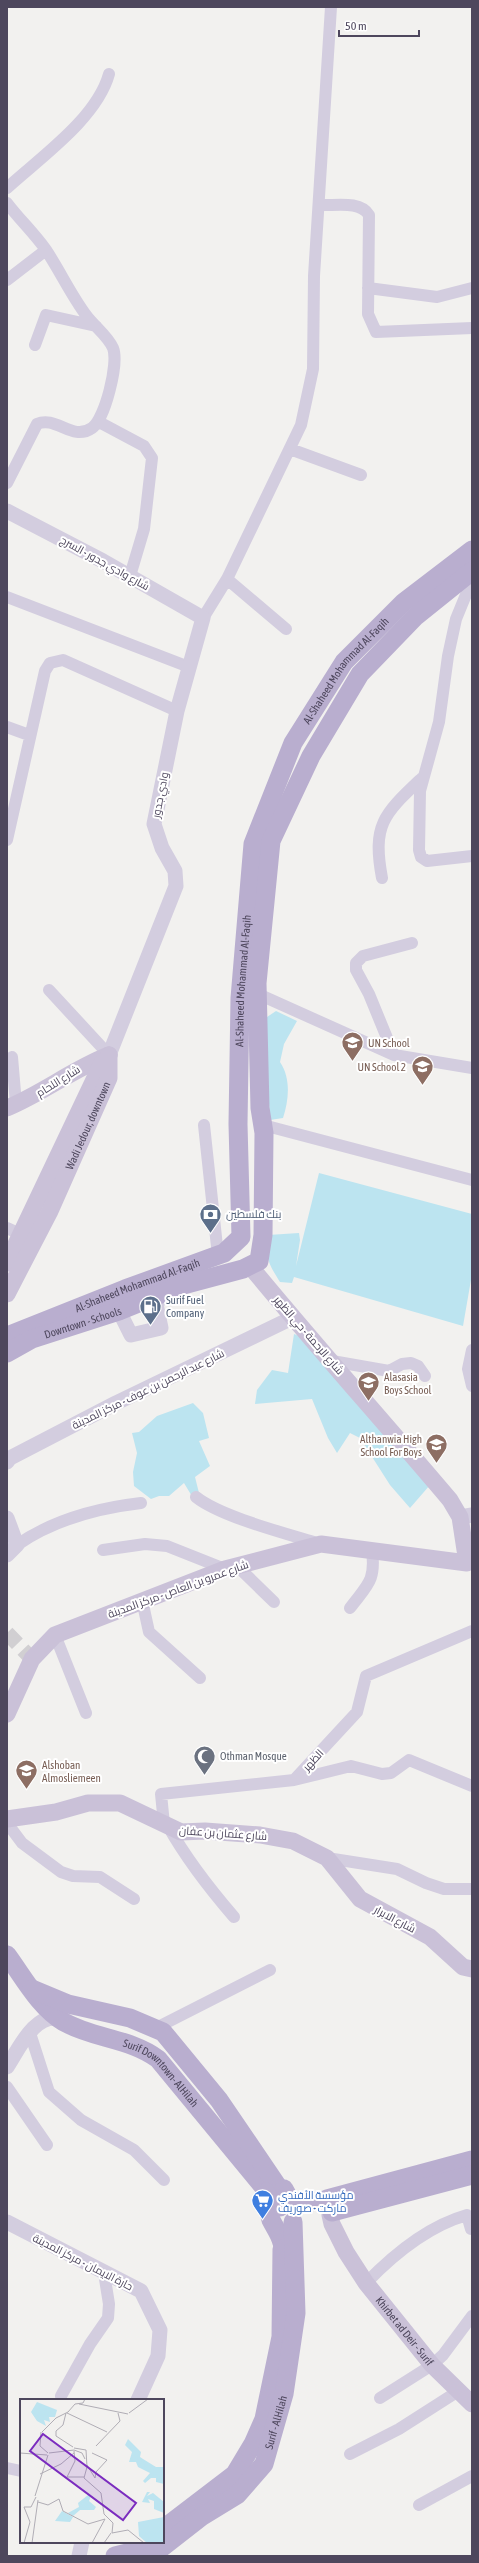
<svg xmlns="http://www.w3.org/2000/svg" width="479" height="2563" viewBox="0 0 479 2563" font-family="'Asap Condensed',Cairo,sans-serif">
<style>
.green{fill:#bce4f0}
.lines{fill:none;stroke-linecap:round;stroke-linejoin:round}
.tertiary-tunnel{stroke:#d1cfd2;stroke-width:15;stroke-dasharray:15 8;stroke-linecap:butt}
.minor{stroke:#d3cddf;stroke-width:12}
.tertiary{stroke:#d3cddf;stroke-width:15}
.secondary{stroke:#cac1d8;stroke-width:17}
.primary{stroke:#b9aecf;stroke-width:19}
.labels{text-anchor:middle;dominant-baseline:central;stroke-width:4;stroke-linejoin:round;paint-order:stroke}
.street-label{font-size:11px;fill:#4e475d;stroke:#fff}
.education-label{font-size:11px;fill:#785e54;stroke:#fff;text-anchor:start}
.service-label{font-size:11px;fill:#4e5e75;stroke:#fff;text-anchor:start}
.worship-label{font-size:11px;fill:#5b616d;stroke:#fff;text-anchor:start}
.shop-label{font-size:11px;fill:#366cbe;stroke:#fff;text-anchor:start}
.inset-road{fill:none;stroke:#b0adb5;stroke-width:1}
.view{fill:#7b2cbf;fill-opacity:0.15;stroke:#7b2cbf;stroke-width:2}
.inset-edge{fill:none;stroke:#4e475d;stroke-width:2}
</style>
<rect width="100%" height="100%" fill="#f2f1ef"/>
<path class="green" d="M276 1011 297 1021 284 1044 280 1062C291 1078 289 1100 283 1118L270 1120 264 1019Z
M319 1173 472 1214V1274L463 1326 294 1277 292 1283 280 1282C268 1263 265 1257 268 1235L299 1233 300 1240 296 1266Z
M294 1334 299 1336 430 1485 410 1508 390 1485 360 1438 350 1433 337 1453 328 1438 312 1399 255 1404 257 1390 272 1370 288 1373Z
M193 1403 203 1413 209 1438 199 1441 210 1466 195 1477 199 1493 193 1498 184 1483 169 1496H159L151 1499 134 1486 133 1472 137 1453 132 1433 139 1432 157 1416Z"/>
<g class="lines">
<path class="tertiary-tunnel" d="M7 1633 32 1659"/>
<path class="minor" d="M7 188C41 157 97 118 109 74
M7 203C19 219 35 234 46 250 60 271 71 295 86 315 94 326 108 336 113 348 119 363 105 419 92 428 72 442 56 415 37 424L7 483
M320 205C334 206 360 200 369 215L368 314 376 332 472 328
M7 280 46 250
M368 288 437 297 472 288
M35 345 46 315 96 326
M99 422 144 446 152 458 144 529 130 576
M290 449 361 475
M227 579 286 629
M472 580 456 619 448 656 439 722 420 791 419 850 421 857 427 861 472 856
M7 597 189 667
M203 618 227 579 301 425 313 369 314 276 331 7
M7 727 29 735
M7 840 45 671 50 663 63 660 177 711
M382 878C372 824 384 814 422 778
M49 990 109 1055
M258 994 394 1055 472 1068
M394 1055 369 994 356 970V963L363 956 412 943
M12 1057 16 1104
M204 1125 218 1256
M263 1125 472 1180
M7 1228 20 1234
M472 1350 468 1369 472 1386
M332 1361 389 1371 402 1364 411 1363 418 1366 425 1376
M196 1497C221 1517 288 1534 320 1544
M17 1545C53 1520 98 1508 141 1503
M103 1550 145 1544 167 1546 225 1569
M237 1566 274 1602
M142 1600 149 1632 200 1678
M350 1608C367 1585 376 1582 372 1550
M55 1635 86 1713
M294 1780 357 1712 366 1676 472 1631
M7 1823 22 1843 61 1872 73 1876 100 1877 134 1899
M164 1824 161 1794 294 1780 351 1766 382 1774 391 1773 409 1760 472 1786
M168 1826C187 1860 209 1888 234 1917
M327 1858 397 1869 426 1883 444 1889H472
M156 2028 270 1970
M30 2033 49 2092 81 2120 134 2150 164 2180
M7 2087 47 2145
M366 2283C394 2254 428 2226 467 2215L471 2229
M61 2396 90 2344 108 2318 109 2304 104 2273
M380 2398 432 2365 443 2355 472 2316
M350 2454 399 2429 460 2390
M7 2468 21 2471
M419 2505 472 2476"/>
<path class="tertiary" d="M7 511 103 561 203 618 177 711 154 824 162 848 175 871 176 886 109 1055
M119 1311 131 1335 161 1328 156 1304 167 1291
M7 1462 10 1458 116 1403 292 1318
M460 1517 472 1515
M7 1518 17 1545 7 1555
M7 2067C19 2049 35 2011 61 2019
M7 2222 141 2291 160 2330 158 2356 138 2400
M79 2556 82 2542"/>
<g class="secondary">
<path d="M7 1108C43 1093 73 1069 109 1055"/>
<path d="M7 1263 102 1063 109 1055"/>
<path id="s1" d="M7 1294 50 1211 109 1078V1055"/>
<path d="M7 1714 32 1659 55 1635 225 1569 321 1544 467 1563 460 1517 450 1500C384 1422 315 1345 250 1266"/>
<path d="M7 1819 56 1812 88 1803H120L181 1832 205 1831 260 1835 293 1841 327 1858 360 1899 430 1937 463 1967 472 1969"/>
<path id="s2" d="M330 2215 332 2224 346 2252 366 2283 432 2365 472 2404"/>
</g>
<g class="primary">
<path id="s3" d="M7 1336 125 1289 224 1253 241 1237 238 1124 240 998 253 844 293 743 344 662 404 602 472 550"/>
<path id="s4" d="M7 1353 32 1339 119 1311 183 1285 243 1269 259 1261 263 1235 264 1133 260 1108 257 983 271 841 311 756 360 674 416 616 472 571"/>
<path id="s5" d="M7 1955C24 1978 39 2007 64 2022 94 2039 130 2038 158 2059L280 2207"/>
<path d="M32 1989 68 2004 130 2018 163 2032 219 2100 289 2203"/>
<path d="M284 2189 289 2198 297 2203 319 2201"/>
<path d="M266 2192C271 2204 268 2211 271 2220 275 2228 280 2234 282 2243"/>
<path d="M327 2199 472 2160"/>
<path d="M332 2212 472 2175"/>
<path d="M163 2529 235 2474 253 2444 264 2419 281 2337 282 2249"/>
<path d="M115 2556 135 2551 146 2542"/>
<path id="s6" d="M151 2556 201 2517 237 2495 264 2464 284 2394 296 2313 293 2222"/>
</g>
</g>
<defs>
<symbol id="school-pin" viewBox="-11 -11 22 30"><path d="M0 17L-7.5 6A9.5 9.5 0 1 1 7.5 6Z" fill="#8d6e63" stroke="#fff"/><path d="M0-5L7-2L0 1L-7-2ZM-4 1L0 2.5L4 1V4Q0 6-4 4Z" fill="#fff"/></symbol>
<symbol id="bank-pin" viewBox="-11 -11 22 30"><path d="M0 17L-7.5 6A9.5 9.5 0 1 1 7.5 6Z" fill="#5c6f8a" stroke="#fff"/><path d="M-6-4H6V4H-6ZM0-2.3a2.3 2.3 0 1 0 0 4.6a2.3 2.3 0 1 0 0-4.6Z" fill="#fff"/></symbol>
<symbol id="fuel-pin" viewBox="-11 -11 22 30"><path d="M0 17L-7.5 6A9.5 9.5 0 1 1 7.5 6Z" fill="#5c6f8a" stroke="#fff"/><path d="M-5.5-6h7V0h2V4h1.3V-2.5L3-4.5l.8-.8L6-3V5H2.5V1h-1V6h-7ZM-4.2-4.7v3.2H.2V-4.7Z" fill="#fff"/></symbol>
<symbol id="mosque-pin" viewBox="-11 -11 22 30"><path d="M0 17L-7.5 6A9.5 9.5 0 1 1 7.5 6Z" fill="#6b7280" stroke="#fff"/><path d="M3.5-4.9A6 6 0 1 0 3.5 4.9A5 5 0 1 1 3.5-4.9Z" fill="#fff"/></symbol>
<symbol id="supermarket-pin" viewBox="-11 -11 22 30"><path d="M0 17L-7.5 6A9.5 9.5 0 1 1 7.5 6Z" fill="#3f7fe0" stroke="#fff"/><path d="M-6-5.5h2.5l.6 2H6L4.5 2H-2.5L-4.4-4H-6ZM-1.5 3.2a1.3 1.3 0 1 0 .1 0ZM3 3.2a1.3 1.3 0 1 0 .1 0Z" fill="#fff"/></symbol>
</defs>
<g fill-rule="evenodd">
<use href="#school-pin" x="340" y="1030" width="25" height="34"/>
<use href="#school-pin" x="410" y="1054" width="25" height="34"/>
<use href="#bank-pin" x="198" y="1202" width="25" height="34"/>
<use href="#fuel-pin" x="138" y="1294" width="25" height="34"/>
<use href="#school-pin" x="356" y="1370" width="25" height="34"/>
<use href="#school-pin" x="424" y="1432" width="25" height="34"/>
<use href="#mosque-pin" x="192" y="1744" width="25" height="34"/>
<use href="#school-pin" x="14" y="1758" width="25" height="34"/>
<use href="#supermarket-pin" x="250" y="2188" width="25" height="34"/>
</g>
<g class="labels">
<g class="street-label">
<text transform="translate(105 563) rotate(29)">شارع وادي جدور - السرج</text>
<text stroke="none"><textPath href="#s3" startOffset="848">Al-Shaheed Mohammad Al-Faqih</textPath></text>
<text transform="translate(160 795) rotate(-79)">وادي جدور</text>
<text stroke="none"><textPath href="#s3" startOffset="512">Al-Shaheed Mohammad Al-Faqih</textPath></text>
<text transform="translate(58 1081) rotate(-32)">شارع اللحام</text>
<text stroke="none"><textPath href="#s1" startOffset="187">Wadi Jedour, downtown</textPath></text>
<text stroke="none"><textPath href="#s3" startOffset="140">Al-Shaheed Mohammad Al-Faqih</textPath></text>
<text stroke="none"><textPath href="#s4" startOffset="82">Downtown - Schools</textPath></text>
<text transform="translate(309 1335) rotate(49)">شارع الرحمة - حي الظهر</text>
<text transform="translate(148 1389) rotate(-26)">شارع عبد الرحمن بن عوف - مركز المدينة</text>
<text transform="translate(178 1589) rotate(-20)">شارع عمرو بن العاص - مركز المدينة</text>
<text transform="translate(313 1760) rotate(-47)">الظهر</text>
<text transform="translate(223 1833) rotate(4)">شارع عثمان بن عفان</text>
<text transform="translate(395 1919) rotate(28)">شارع الابرار</text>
<text stroke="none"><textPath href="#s5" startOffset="201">Surif Downtown- AlHilah</textPath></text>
<text transform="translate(83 2262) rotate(27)">حارة الايمان - مركز المدينة</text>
<text stroke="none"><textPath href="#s2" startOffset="139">Khirbet ad Deir - Surif</textPath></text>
<text stroke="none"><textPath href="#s6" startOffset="190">Surif - AlHilah</textPath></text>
</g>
<g class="education-label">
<text x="368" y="1043">UN School</text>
<text x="406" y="1067" text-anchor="end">UN School 2</text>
<text x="384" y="1377">Alasasia<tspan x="384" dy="13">Boys School</tspan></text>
<text x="422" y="1439" text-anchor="end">Althanwia High<tspan x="422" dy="13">School For Boys</tspan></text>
<text x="42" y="1765">Alshoban<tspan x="42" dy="13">Almosliemeen</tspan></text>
</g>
<g class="service-label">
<text x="226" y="1214">بنك فلسطين</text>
<text x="166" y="1300">Surif Fuel<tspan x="166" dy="13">Company</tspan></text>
</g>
<g class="worship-label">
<text x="220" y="1756">Othman Mosque</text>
</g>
<g class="shop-label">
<text x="278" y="2195">مؤسسة الأفندي<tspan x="278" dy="13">ماركت - صوريف</tspan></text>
</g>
</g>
<g transform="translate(20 2399)">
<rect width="144" height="144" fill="#f2f1ef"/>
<path d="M17 3 37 11 35 18H29L30 23 24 21 26 27 17 22 11 13ZM108 40 121 53 120 58 123 60 136 68H144V85L136 83V79H131L125 84 123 82 130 74 118 68 116 63H109L112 53 105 46ZM127 93H130L127 97 133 94 144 103V114L134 110V102L128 100 130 104 122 103ZM68 96 71 97 69 102 76 108 74 111H60L53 117 48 114 59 108 58 104ZM42 112 53 118 50 123 35 122ZM144 118V144H127L119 137 118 123Z" fill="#bce4f0"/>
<path class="inset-road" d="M59 5 108 15M46 14 43 26 36 32V37L53 48M47 14 87 33M109 14 128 0M21 33 20 47 28 54M22 33 36 19 48 13 55 5 63 4 65 0M76 47 100 22 98 14M54 49 66 51 67 68 64 79 81 94 84 115 93 124 92 134 108 131 124 144M0 54 27 56M29 54 54 51 62 54 65 60M72 54 87 61 76 73 75 79M67 66 75 79M20 75 41 65 54 54M47 78 55 62 54 52M47 78H64M15 97 28 56M18 103 28 106 39 100 43 112 68 125 85 120M4 144 10 123 4 108H11L16 98M12 144 18 101M72 144 85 120M84 144 91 134"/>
<path class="view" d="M23 35 116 104 103 121 10 52Z"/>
<rect width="144" height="144" class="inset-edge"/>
</g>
<rect width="479" height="2563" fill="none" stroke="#4e475d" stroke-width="16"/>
<path d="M339 30v6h80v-6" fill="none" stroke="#4e475d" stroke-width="2"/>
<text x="345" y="30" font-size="12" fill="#4e475d" stroke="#ffffff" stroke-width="3" paint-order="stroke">50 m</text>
</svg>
